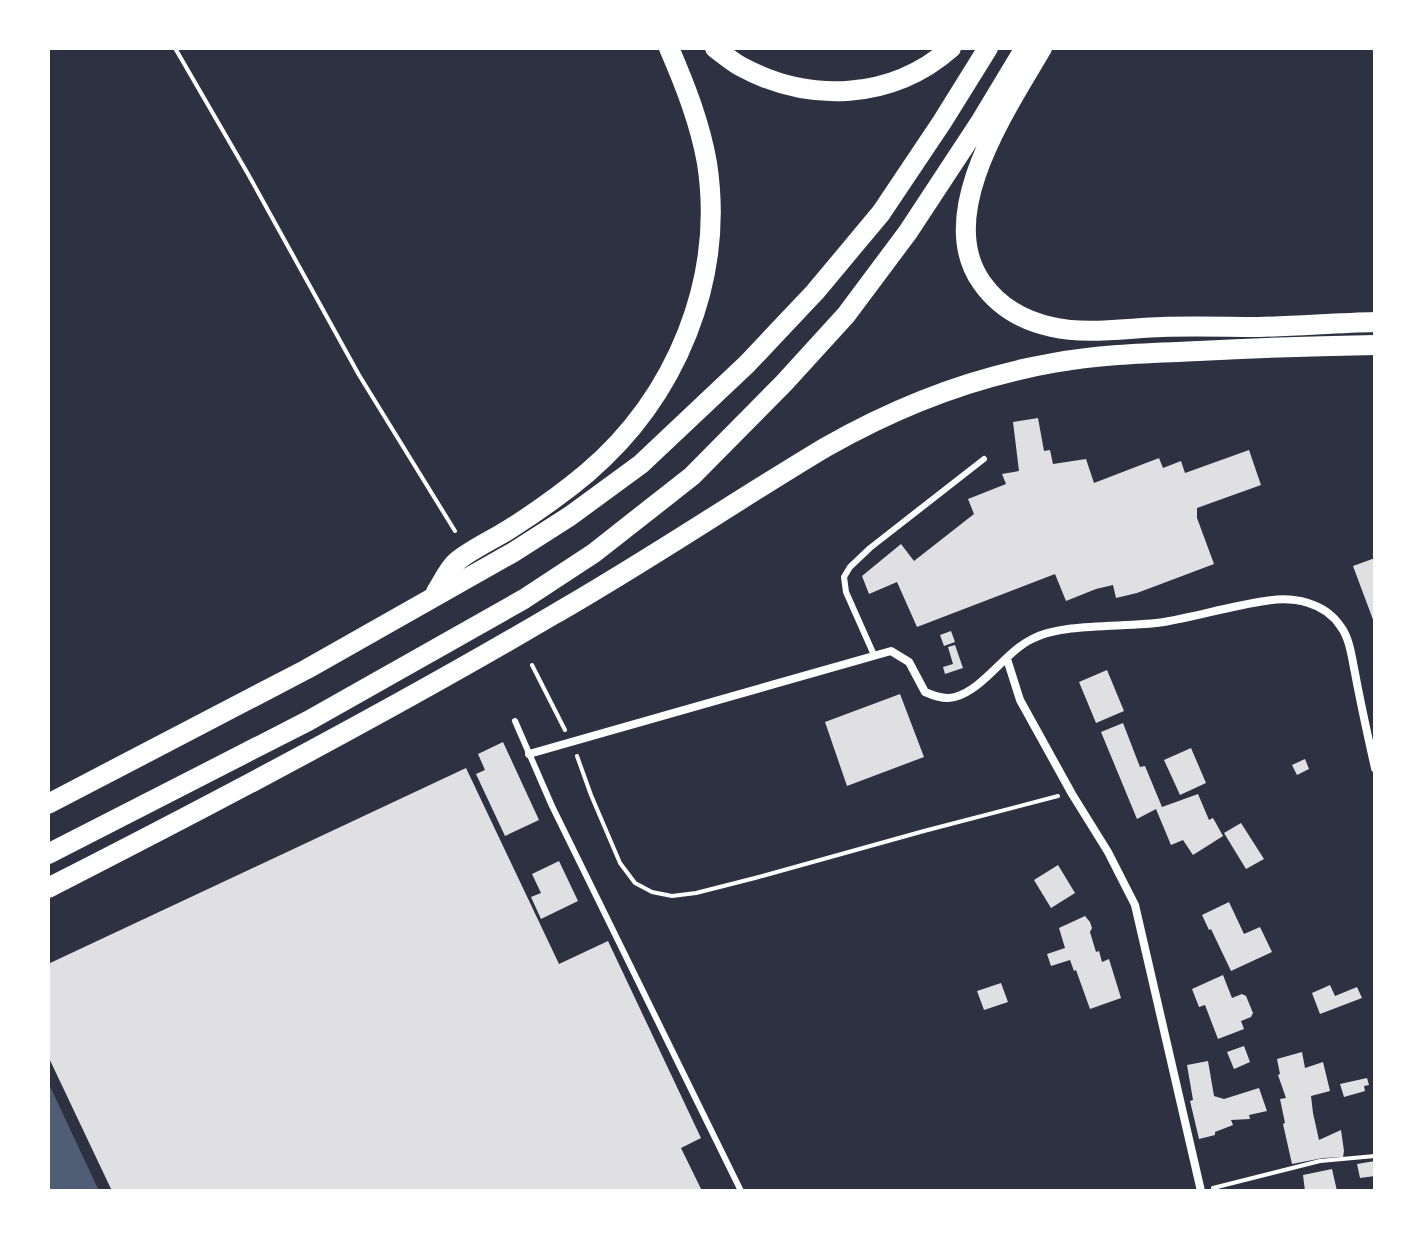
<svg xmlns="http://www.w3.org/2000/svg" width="1423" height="1239" viewBox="0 0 1423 1239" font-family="'IBM Plex Sans',sans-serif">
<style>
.water{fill:#4f5d75}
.building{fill:#e0e0e3}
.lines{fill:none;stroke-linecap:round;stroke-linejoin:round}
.path{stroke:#fff;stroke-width:4}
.service{stroke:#fff;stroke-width:6}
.minor{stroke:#fff;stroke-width:8}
.trunk{stroke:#fff;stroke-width:20}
</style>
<rect width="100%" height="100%" fill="#2d3142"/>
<path class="water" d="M48 1082 99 1191H48Z"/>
<path class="building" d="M1038 418 1044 451 1050 450 1053 464 1086 459 1094 483 1159 458 1163 468 1181 461 1185 473 1249 450 1261 485 1197 508V518L1214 564 1137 593 1116 598 1113 585 1096 589 1066 601 1055 574 917 627 897 582 869 594 862 576 901 544 914 561 974 514 968 499 1006 484 1002 474 1019 471 1013 422Z
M1375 558V625L1353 566Z
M951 631 955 642 944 646 940 635Z
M955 645 963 668 945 674 943 667 953 664 948 647Z
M1107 670 1124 711 1096 723 1079 682Z
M900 694 924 757 847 786 825 722Z
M1123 723 1140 767 1145 766 1162 807 1198 794 1209 820 1213 818 1223 836 1193 855 1183 840 1171 845 1156 809 1137 819 1101 732Z
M503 742 539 820 505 836 476 774 485 770 478 754Z
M1191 748 1206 783 1180 795 1164 760Z
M1305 759 1309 769 1297 775 1292 765Z
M466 768 559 964 608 941 701 1138 681 1148 702 1191H112L48 1056V964Z
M1241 823 1264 859 1246 869 1224 833Z
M559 861 578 901 541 919 531 897 541 893 532 874Z
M1058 865 1075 893 1051 908 1034 880Z
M1229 902 1244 934 1260 927 1272 952 1231 971 1211 929 1209 930 1202 915Z
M1085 916 1090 922 1092 928 1090 932 1096 952 1099 951 1102 962 1109 959 1121 998 1090 1009 1076 970 1074 971 1070 960 1051 966 1047 954 1065 948 1059 928Z
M1223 975 1232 998 1242 994 1246 996 1253 1013 1251 1017 1241 1021 1244 1029 1218 1039 1205 1005 1199 1007 1192 989Z
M1001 983 1008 1002 984 1010 977 991Z
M1330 985 1335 996 1357 987 1362 998 1320 1014 1312 993Z
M1244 1046 1250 1062 1234 1069 1227 1052Z
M1302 1052 1305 1068 1323 1062 1330 1091 1311 1096 1313 1113 1319 1140 1341 1130 1344 1151 1343 1157 1323 1158 1292 1164 1283 1124 1285 1123 1280 1099 1286 1098 1278 1075 1280 1074 1277 1059Z
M1208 1061 1214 1096 1224 1099 1259 1088 1267 1111 1249 1115 1250 1119 1231 1120 1233 1125 1215 1132V1135L1199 1139 1190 1101 1193 1100 1187 1065Z
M1367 1078 1369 1085 1364 1086 1365 1091 1344 1097 1340 1084Z
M1375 1161V1176L1360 1178 1357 1164Z
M1332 1169 1337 1191H1305L1303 1175Z"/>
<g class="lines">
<path class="path" d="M175 48 248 174 359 375 455 531
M532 665 565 730
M577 756 591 795 620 863 635 883 652 892 672 896 696 893 755 878 924 831 1058 796
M1213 1188 1320 1161 1375 1156"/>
<path class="service" d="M874 655 846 592 844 577 850 567 870 548 984 459
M515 721 552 806 741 1191"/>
<path class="minor" d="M1007 659 1020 700 1072 794 1108 852 1135 905 1201 1191
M529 754 891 651 909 662 925 692C934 696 945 700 955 697 984 689 1005 652 1032 639 1064 622 1126 628 1164 622 1198 616 1231 606 1265 601 1293 596 1325 602 1341 627 1350 639 1352 659 1355 673 1361 705 1368 737 1375 768"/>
<path class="trunk" d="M715 48C723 54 731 61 740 66 809 104 892 100 951 48
M1042 48C1007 108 933 215 982 283 999 307 1024 321 1052 327 1086 335 1128 328 1162 327 1194 326 1227 327 1259 327 1298 326 1336 323 1375 322
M436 592C442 583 448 569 456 562 470 550 492 540 508 530 535 513 562 494 587 473 676 397 725 280 707 163 700 123 685 85 669 48
M48 804 307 669 512 553 570 516 641 464 747 364 815 292 881 213 942 122 988 48
M48 854 308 721 524 599 594 553 692 476 784 383 846 315 908 232 981 121 1025 48
M48 888C219 801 388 712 553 615 646 562 734 502 826 447 896 407 973 377 1053 363 1101 354 1150 353 1199 351 1257 348 1316 346 1375 345"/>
</g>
<rect width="1423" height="1239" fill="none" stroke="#ffffff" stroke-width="100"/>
</svg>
